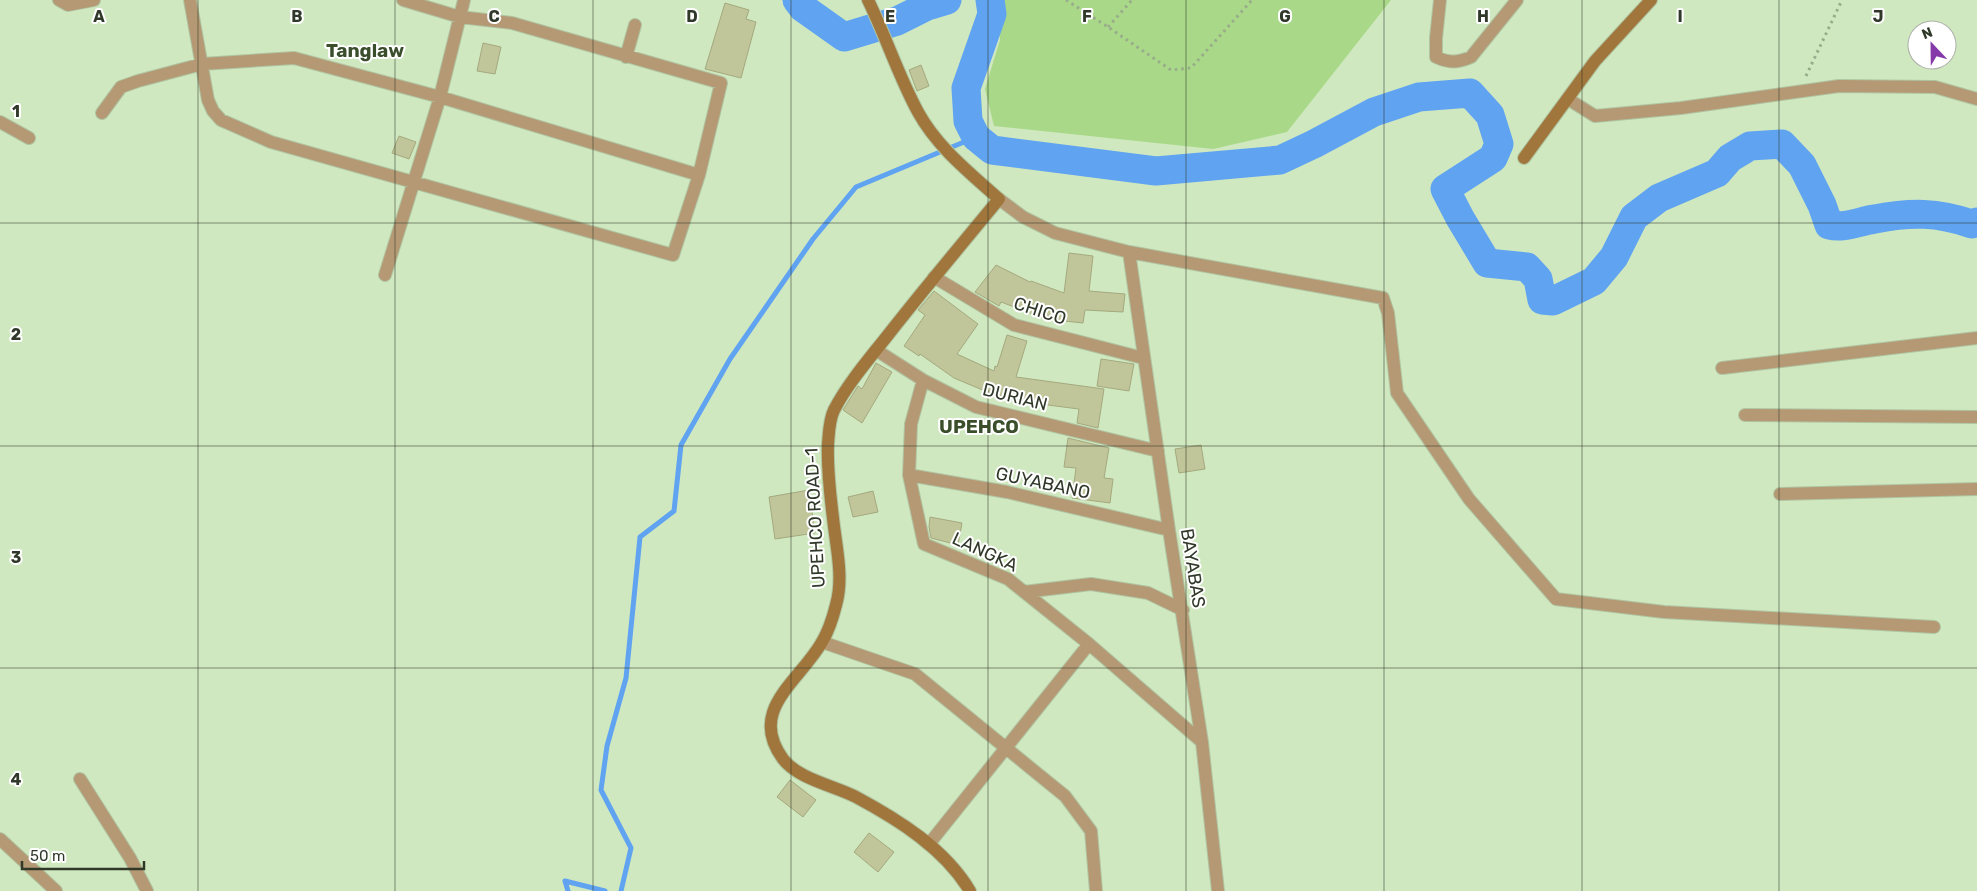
<svg xmlns="http://www.w3.org/2000/svg" width="1977" height="891" viewBox="0 0 1977 891" font-family="Rubik,sans-serif">
<style>
.green{fill:#a9d988}
.lines{fill:none;stroke-linecap:round;stroke-linejoin:round}
.stream{stroke:#5fa3f1;stroke-width:5}
.river{stroke:#5fa3f1;stroke-width:29}
.building{fill:#c1c69a;stroke:#a4a97e}
.street-casing{stroke:#b0c5a2;stroke-width:14}
.secondary-casing{stroke:#b0c5a2;stroke-width:14}
.path{stroke:#98ab8b;stroke-width:3;stroke-dasharray:2.5 4;stroke-linecap:butt}
.street{stroke:#b59974;stroke-width:12}
.secondary{stroke:#a0763c;stroke-width:12}
.grid{fill:none;stroke:#303929;stroke-width:1;stroke-opacity:0.55}
.labels{text-anchor:middle;dominant-baseline:central;stroke-width:4;stroke-linejoin:round;paint-order:stroke}
.street-label{font-size:18px;fill:#303929;stroke:#fff}
.neighbourhood-label{font-size:19px;font-weight:bold;fill:#3a4e2c;stroke:#fff}
.grid-label{font-size:16px;text-anchor:middle;font-weight:bold;fill:#303929;stroke:#fff;stroke-width:4;stroke-linejoin:round;paint-order:stroke}
</style>
<rect width="100%" height="100%" fill="#d0e8c0"/>
<path class="green" d="M998 0H1391L1287 132 1213 149 994 126 985 89 1000 40Z"/>
<g class="lines">
<path class="stream" d="M568 891 565 881 605 891
M621 891 631 848 601 790 607 746 626 678 640 537 674 511 681 445 730 359 813 239 856 187 976 137"/>
<path class="river" d="M797 0 803 8 844 37 897 21 927 6 947 0
M990 0 992 14 966 88 968 121 976 137 992 150 1156 171 1280 160 1314 144 1374 112 1419 97 1470 93 1490 115 1499 144 1493 158 1445 189 1460 218 1487 263 1527 267 1538 279 1542 300 1553 301 1594 281 1614 257 1634 217 1659 198 1717 173 1730 158 1750 146 1782 144 1802 165 1822 205 1829 225C1845 229 1859 221 1875 219 1911 212 1937 212 1972 224L1977 222"/>
</g>
<path class="building" d="M725 3 749 10 746 19 756 22 741 78 705 69Z
M483 43 501 47 495 74 477 71Z
M921 65 929 86 917 91 909 70Z
M399 136 416 142 409 159 392 153Z
M1069 253 1093 256 1089 291 1125 294 1123 312 1085 310 1083 323 1046 319 1001 302 999 306 975 292 996 265 1030 282 1031 281 1064 293Z
M934 291 978 324 957 354 994 371 995 366 997 367 1007 335 1027 341 1016 377 1104 389 1098 428 1077 423 1079 409 1040 404V406L1019 403V401L985 391 954 378 920 354 919 356 904 346 925 315 918 310Z
M1101 359 1134 364 1129 391 1097 386Z
M876 363 892 372 862 423 843 410 858 386 862 389Z
M1068 438 1109 448 1104 478 1113 479 1110 503 1072 498 1076 468 1064 467Z
M1201 445 1205 469 1179 473 1175 449Z
M809 490 815 533 775 539 769 497Z
M873 491 878 512 853 517 848 497Z
M930 517 962 523 958 545 931 538 929 527Z
M790 780 816 800 803 817 777 797Z
M869 833 894 852 878 872 854 852Z"/>
<g class="lines">
<defs>
<path id="street" d="M59 0 68 5 94 0
M190 0 208 100 213 111 221 120 271 142 673 255 699 175 721 83 512 23 460 17 403 0
M1440 0 1436 38V57C1449 63 1457 63 1471 57L1517 0
M626 57 635 25
M1568 99 1595 116 1681 108 1839 86 1935 87 1977 99
M102 113 121 87 138 81 202 64 294 58 440 97 699 175
M0 122 29 138
M999 199 1023 217 1055 233 1129 252 1383 298 1388 313 1397 393 1469 499 1556 599 1664 612 1934 627
M1129 252 1169 530 1202 742 1218 891
M385 275 440 97 464 0
M934 277 1014 325 1143 358
M876 350 923 380 976 407 1158 451
M1722 368 1977 338
M923 380 911 424 909 475 924 544 1008 579 1089 644 1202 742
M1745 415 1977 417
M909 475 1007 492 1169 530
M1780 494 1977 489
M1024 592 1091 584 1148 593 1183 610
M822 642 915 674 1065 796 1091 831 1096 891
M80 779 130 858 147 891
M0 839 56 891
M929 844 1089 644"/>
<path id="secondary" d="M868 0C886 37 899 77 918 112 937 147 970 173 999 199 962 244 924 289 888 335 869 359 848 383 834 410 829 420 829 433 828 444 827 469 830 494 833 518 836 547 844 577 836 605 833 617 828 632 822 642 799 682 747 710 783 759 798 779 835 786 856 797 899 820 945 849 970 891
M1524 158 1595 61 1651 0"/>
</defs>
<use href="#street" class="street-casing"/>
<use href="#secondary" class="secondary-casing"/>
<path class="path" d="M1066 0 1108 27 1171 70 1191 68 1252 0
M1108 27 1132 0
M1806 76 1842 0"/>
<use href="#street" class="street"/>
<use href="#secondary" class="secondary"/>
</g>
<path class="grid" d="M198 0V891M395 0V891M593 0V891M791 0V891M988 0V891M1186 0V891M1384 0V891M1582 0V891M1779 0V891M0 223H1977M0 446H1977M0 668H1977"/>
<g class="labels">
<g class="street-label">
<text transform="translate(1040 311) rotate(18)">CHICO</text>
<text transform="translate(1015 397) rotate(14)">DURIAN</text>
<text transform="translate(1043 483) rotate(12)">GUYABANO</text>
<text transform="translate(815 518) rotate(-93)">UPEHCO ROAD-1</text>
<text transform="translate(985 552) rotate(25)">LANGKA</text>
<text transform="translate(1193 568) rotate(81)">BAYABAS</text>
</g>
<g class="neighbourhood-label">
<text x="365" y="50">Tanglaw</text>
<text x="979" y="426">UPEHCO</text>
</g>
</g>
<g class="grid-label">
<text x="99" y="22">A</text>
<text x="297" y="22">B</text>
<text x="494" y="22">C</text>
<text x="692" y="22">D</text>
<text x="890" y="22">E</text>
<text x="1087" y="22">F</text>
<text x="1285" y="22">G</text>
<text x="1483" y="22">H</text>
<text x="1680" y="22">I</text>
<text x="1878" y="22">J</text>
<text x="16" y="117">1</text>
<text x="16" y="340">2</text>
<text x="16" y="563">3</text>
<text x="16" y="785">4</text>
</g>
<g transform="translate(1932 45) rotate(338)"><circle r="24" fill="#ffffff" stroke="#acb0a9"/>
<path d="M0-4L9 19L0 12L-9 19Z" fill="#8639a9"/>
<text y="-8" font-size="14" font-weight="bold" text-anchor="middle" fill="#303929">N</text>
</g>
<path d="M22 861v8h122v-8" fill="none" stroke="#303929" stroke-width="2.5"/>
<text x="30" y="861" font-size="15" fill="#303929" stroke="#ffffff" stroke-width="4" paint-order="stroke">50 m</text>
</svg>
